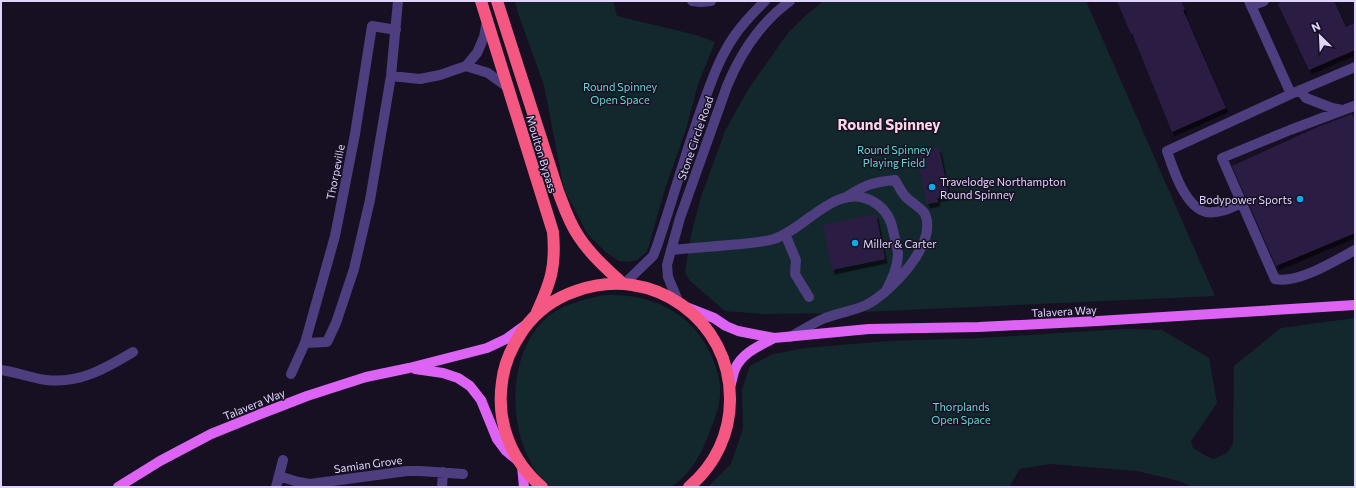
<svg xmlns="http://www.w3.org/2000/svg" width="1356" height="488" viewBox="0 0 1356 488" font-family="Commissioner,sans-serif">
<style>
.green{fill:#13282d}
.building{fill:#2c1d43;filter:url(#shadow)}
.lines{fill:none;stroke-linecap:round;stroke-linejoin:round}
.minor{stroke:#4e3e7f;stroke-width:10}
.major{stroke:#dd63f5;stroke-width:10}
.highway{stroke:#f45882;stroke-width:12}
.poi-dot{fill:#0fa9ed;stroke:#171023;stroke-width:1.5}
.labels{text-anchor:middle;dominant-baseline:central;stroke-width:3;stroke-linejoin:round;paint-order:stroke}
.park-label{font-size:11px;fill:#65d8d3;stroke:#171023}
.street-label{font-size:11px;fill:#e1d4fc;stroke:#171023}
.poi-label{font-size:11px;fill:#e1d4fc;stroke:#171023;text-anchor:start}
.district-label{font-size:15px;font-weight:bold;fill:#fcd6e7;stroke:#171023}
</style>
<defs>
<filter id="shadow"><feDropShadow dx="2.5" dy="4.5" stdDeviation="0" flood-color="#0009"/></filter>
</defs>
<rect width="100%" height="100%" fill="#171023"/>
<path class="green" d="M515 1H613L617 16 696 35 715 42 698 84 686 129 665 189 647 252 637 260 628 262 619 261 607 253 588 235 564 189 544 85 518 13Z
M823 1H1086L1215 296 838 313 764 314 725 311 690 281 685 272 691 235 701 197 725 131 749 88 788 33 804 17Z
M605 295C654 293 697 315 714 362 718 373 721 384 720 395 719 409 713 424 708 436 700 457 690 474 671 487H551C507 452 503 359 544 320 560 305 584 299 605 295Z
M1355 318V487H1193L1179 481 1137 471 1050 464 1020 469 1009 487H708L731 464 743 429 742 390 750 366 773 354 806 348 889 341 981 338 1125 329 1162 330 1209 358 1217 403 1191 441 1193 448 1206 456 1214 459 1228 452 1233 444 1234 366 1281 328Z"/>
<path class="building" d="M1117 1H1181L1185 10H1183L1226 108 1172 132 1132 33 1131 34Z
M1283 1H1334L1346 27 1355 23V50L1309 70 1278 4Z
M1352 114 1355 121V233L1276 266 1232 166 1318 127Z
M939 148 949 195 937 198 938 202 927 204 916 153Z
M876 214 885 259 832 270 823 225Z"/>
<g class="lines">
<path class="minor" d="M692 1 701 2 711 1
M1249 1 1291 94
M1251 6 1264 1
M466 66 488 73 506 86
M391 76 420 79 440 75 466 66 477 53 484 37 487 20
M1300 90 1306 98 1332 108 1342 110
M1354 106 1290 130 1222 158 1275 279C1299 284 1334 261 1355 250
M1241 203C1231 208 1218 214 1206 212 1185 207 1173 169 1167 151L1291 94 1355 67
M785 234 796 260 795 274 809 297
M671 250C690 248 710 247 729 245 744 244 759 243 774 239 806 229 835 182 872 201 883 207 889 215 892 226 894 235 897 245 898 253 898 267 892 279 886 291
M624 284 653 256 657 246C673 199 686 151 703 104 712 80 720 56 735 35 744 22 754 12 765 1
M678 301 668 277 667 265 680 218 727 86C741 52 760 23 790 1
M790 337C801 331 813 323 825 318 838 313 853 311 866 305 890 293 938 244 925 214 921 207 910 202 905 196 901 191 898 185 895 180 873 182 864 185 845 198
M305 343 327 342 336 323 354 269 370 200 391 76 398 1
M1 370C16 372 31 378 46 380 80 384 106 368 133 352
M291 374 305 343 335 236 355 134 372 26 396 30
M279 476 298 482 310 484 407 471H420L463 474
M276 487 283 460
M442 487 443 472"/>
<path class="major" d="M686 307 714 318 726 326 738 331 774 338 869 329 979 327 1098 321 1355 305
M415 369 443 373 458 378 470 386 481 400 497 439 506 451 517 460
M730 387C732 381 733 374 735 369 742 353 759 346 774 338
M522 466 524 487
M118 487 160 461 211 434 263 413 307 396 366 377 409 368 487 348 506 339 524 326"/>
<path class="highway" d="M481 1 553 232C556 267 551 281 537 312
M497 1 558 191C564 207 569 223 579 237 590 254 607 269 622 283
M542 487C511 461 496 422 502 382 504 363 512 346 523 330 536 312 555 298 576 291 652 263 731 320 730 400 730 434 715 465 689 487"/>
</g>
<g class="poi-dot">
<circle cx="932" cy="187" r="4"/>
<circle cx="1300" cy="199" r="4"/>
<circle cx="855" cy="243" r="4"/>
</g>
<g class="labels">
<g class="park-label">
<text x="620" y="86">Round Spinney<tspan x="620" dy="13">Open Space</tspan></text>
<text x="894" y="149">Round Spinney<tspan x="894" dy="13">Playing Field</tspan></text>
<text x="961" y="406">Thorplands<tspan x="961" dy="13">Open Space</tspan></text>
</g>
<g class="street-label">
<text transform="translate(695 138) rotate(-71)">Stone Circle Road</text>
<text transform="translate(542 154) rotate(73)">Moulton Bypass</text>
<text transform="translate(335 172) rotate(-79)">Thorpeville</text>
<text transform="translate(1064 311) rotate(-3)">Talavera Way</text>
<text transform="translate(254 404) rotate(-22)">Talavera Way</text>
<text transform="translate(368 464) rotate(-8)">Samian Grove</text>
</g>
<g class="poi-label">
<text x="940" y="181">Travelodge Northampton<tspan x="940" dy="13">Round Spinney</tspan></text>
<text x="1292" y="199" text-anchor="end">Bodypower Sports</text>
<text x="863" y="243">Miller &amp; Carter</text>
</g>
<g class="district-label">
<text x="889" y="124">Round Spinney</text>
</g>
</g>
<rect width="1356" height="488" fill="none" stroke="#e1d4fc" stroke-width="4"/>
<g transform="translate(1320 36) rotate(336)" stroke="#171023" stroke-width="3" paint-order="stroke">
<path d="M0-3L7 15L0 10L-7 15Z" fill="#e1d4fc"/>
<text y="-6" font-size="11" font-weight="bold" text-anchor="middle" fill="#e1d4fc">N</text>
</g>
</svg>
